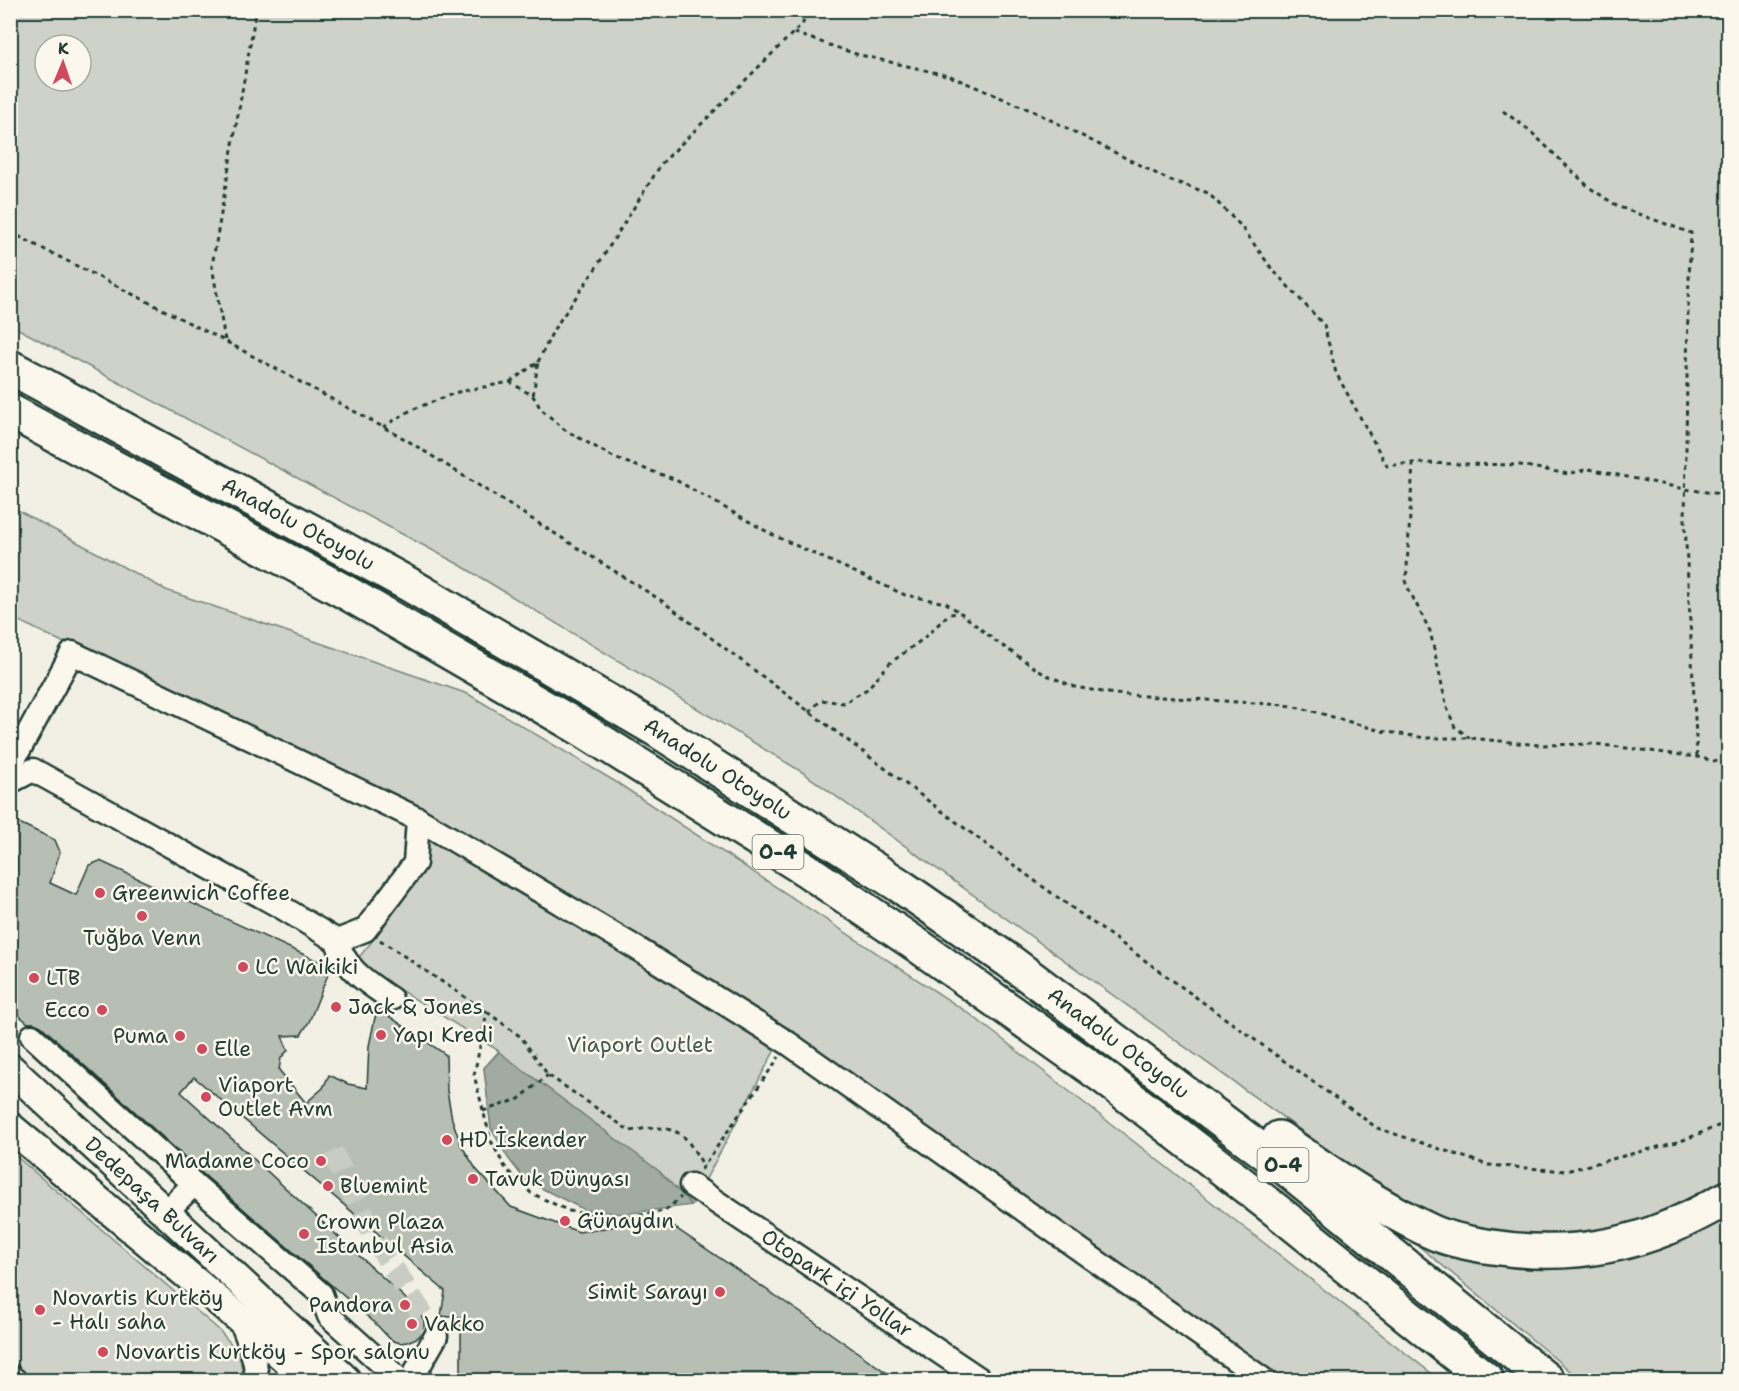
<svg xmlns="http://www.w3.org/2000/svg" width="1739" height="1391" viewBox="0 0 1739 1391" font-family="'Shantell Sans',sans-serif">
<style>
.green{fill:#cfd2c8;stroke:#77887e;stroke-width:1.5;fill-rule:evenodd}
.water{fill:#a2aba1;stroke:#6e7f75;stroke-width:1.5}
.building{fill:#b7beb3;stroke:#1f3d34;stroke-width:1.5}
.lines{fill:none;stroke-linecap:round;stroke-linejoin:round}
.minor-tunnel{stroke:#c8ccc2;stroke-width:22;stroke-dasharray:22 11;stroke-linecap:butt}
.minor-casing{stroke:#1f3d34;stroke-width:27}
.major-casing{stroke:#1f3d34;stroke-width:33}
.highway-casing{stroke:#1f3d34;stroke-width:38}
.path{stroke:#1f3d34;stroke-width:3;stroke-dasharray:4.5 4.5;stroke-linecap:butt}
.minor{stroke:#fbf7ec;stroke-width:22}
.major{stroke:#fbf7ec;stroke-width:28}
.highway{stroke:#fbf7ec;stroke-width:33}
.poi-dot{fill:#d1495b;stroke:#fbf7ec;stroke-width:2}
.labels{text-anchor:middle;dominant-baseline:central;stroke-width:5;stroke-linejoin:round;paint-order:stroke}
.shield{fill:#fbf7ec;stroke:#61756b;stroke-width:1.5}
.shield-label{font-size:20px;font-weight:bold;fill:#1f3d34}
.street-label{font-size:21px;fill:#1f3d34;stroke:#fbf7ec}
.poi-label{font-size:21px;fill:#1f3d34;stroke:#fbf7ec;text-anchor:start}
.park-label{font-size:21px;fill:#425b52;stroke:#fbf7ec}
</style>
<rect width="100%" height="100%" fill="#f2f0e5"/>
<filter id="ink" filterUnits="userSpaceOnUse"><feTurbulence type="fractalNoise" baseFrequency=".0167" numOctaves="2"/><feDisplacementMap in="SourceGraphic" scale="12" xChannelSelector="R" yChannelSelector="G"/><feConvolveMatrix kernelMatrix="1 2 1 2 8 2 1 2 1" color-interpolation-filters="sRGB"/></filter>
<g filter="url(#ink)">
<path class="green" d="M10 11H1728V1181L1673 1211 1596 1234 1512 1237 1421 1214 1327 1149 802 772 460 565 11 325ZM45 45H81V81H45Z
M10 506 166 590 468 694 616 782 970 1014 1440 1380H1273L791 1035 525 867 11 617Z
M419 833 778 1044 692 1205 585 1210 525 1180 491 1128 484 1068 499 1051 355 962 377 935Z
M10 1151 218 1329 239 1353 244 1380H27L11 1364Z
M1374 1209 1488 1256 1728 1209V1305C1721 1327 1721 1357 1725 1380H1581Z"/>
<path class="water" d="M499 1052 659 1171 692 1205 623 1214 585 1210 525 1180 508 1158 491 1128 484 1068Z"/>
<path class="building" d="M17 822 55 840 60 852 50 883 76 895 89 865 100 861 331 967 309 1022 301 1035 282 1036 288 1050 281 1058 279 1070 306 1103 323 1088 329 1075 348 1084 367 1088 369 1046 377 1008 446 1055 447 1091 452 1119 461 1145 476 1169 511 1207 579 1232 662 1219 813 1321 897 1380H461V1318L441 1316 445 1291 194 1077 181 1092 404 1297 420 1314 424 1320V1327L419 1337 407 1342 400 1343 391 1340 375 1323 203 1174 41 1026 34 1023H28L10 1008V829Z"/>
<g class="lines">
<path class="minor-tunnel" d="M332 1152 378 1244 436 1336"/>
<defs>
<g id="minor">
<path d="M10 761 14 759 72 653 418 819 633 946 788 1043 1264 1380"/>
<path d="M10 782 33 770 283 908 337 941 365 930 415 863 418 819"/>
<path d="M337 941C346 971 367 982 391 999"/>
<path d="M32 1036 194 1184"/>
<path id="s1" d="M691 1185 981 1380"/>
<path d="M166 1212 194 1184 321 1294 329 1316 400 1380"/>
<path d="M240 1320C249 1340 256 1359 257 1380"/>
<path d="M10 1376 15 1380"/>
<path d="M411 1380 436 1336"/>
</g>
<g id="major">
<path id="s2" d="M10 1068 346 1380"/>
<path d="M10 1127 240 1319 309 1380"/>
</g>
<g id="highway">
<path id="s3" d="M10 367 408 584 657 730 899 885 1009 961 1288 1170 1547 1380"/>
<path d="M10 411 349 594 580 728 808 871 920 947 1105 1078 1277 1211 1487 1380"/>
<path d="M1279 1138C1326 1171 1379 1207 1430 1231 1449 1240 1472 1244 1492 1247 1551 1256 1611 1251 1667 1228 1688 1220 1708 1208 1728 1198"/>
</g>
</defs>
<use href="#minor" class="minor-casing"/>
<use href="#major" class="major-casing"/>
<use href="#highway" class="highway-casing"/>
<path class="path" d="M794 33 856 54 950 76 1037 113 1167 179 1208 193 1241 226 1272 269 1324 325 1336 373 1387 466 1413 463 1520 465 1568 474 1589 469 1685 489 1728 495
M1503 111 1529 130 1590 188 1619 207 1691 233 1688 303 1685 523 1697 757
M10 232 225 341 405 439 662 601 1035 881 1377 1128 1488 1165 1566 1171 1681 1141 1728 1122
M225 340 212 266 256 10
M538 362 554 329 594 271 662 163 803 23 808 10
M510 382 538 362 533 396
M383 427 411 410 458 392 510 382 533 396 541 409 565 430 617 459 674 479 773 535 905 595 946 603 961 613
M1413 463 1406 584 1430 631 1447 708 1455 727 1470 738
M809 712 821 700 844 703 867 689 890 663 923 639 949 614 961 613 994 640 1044 674 1075 687 1114 694 1285 705 1309 710 1381 731 1426 738H1470L1539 745 1595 744 1697 757 1728 764
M380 940 487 1012 474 1075 491 1141 506 1169 531 1193 569 1211 616 1219 665 1211 681 1197
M487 1012 521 1037 548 1075 630 1131C647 1128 671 1124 685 1138 692 1146 698 1157 704 1166
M483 1111 519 1099 548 1075
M701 1170 779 1057"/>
<use href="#minor" class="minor"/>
<use href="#major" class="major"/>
<use href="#highway" class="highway"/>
</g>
</g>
<g class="poi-dot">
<circle cx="100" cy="893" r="6"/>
<circle cx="142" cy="916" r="6"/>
<circle cx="243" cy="967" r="6"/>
<circle cx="34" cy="978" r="6"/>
<circle cx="336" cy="1007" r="6"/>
<circle cx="102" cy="1010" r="6"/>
<circle cx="381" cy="1035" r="6"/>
<circle cx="180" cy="1036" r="6"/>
<circle cx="202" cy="1049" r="6"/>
<circle cx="206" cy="1097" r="6"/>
<circle cx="447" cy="1140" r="6"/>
<circle cx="321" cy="1161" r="6"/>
<circle cx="473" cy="1179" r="6"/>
<circle cx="328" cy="1186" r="6"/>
<circle cx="565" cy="1221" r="6"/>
<circle cx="304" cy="1234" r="6"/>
<circle cx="720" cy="1292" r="6"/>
<circle cx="405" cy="1305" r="6"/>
<circle cx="40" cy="1310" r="6"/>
<circle cx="412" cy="1324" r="6"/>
<circle cx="103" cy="1352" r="6"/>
</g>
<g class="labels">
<g class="shield">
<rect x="752.5" y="835" width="51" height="34" rx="4.5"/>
<rect x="1257.5" y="1148" width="51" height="34" rx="4.5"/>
</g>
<g class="shield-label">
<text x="778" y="852">O-4</text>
<text x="1283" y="1165">O-4</text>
</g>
<g class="street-label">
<text stroke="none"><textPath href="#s3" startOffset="328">Anadolu Otoyolu</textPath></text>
<text stroke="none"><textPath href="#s3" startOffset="814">Anadolu Otoyolu</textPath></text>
<text stroke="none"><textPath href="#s3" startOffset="1300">Anadolu Otoyolu</textPath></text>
<text stroke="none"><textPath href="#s2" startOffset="194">Dedepaşa Bulvarı</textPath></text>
<text stroke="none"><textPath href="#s1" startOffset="176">Otopark içi Yollar</textPath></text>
</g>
<g class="poi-label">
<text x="112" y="893">Greenwich Coffee</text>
<text x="142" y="938" text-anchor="middle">Tuğba Venn</text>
<text x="255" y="967">LC Waikiki</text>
<text x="46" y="978">LTB</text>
<text x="348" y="1007">Jack &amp; Jones</text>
<text x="90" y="1010" text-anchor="end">Ecco</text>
<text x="393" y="1035">Yapı Kredi</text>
<text x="168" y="1036" text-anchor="end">Puma</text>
<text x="214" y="1049">Elle</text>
<text x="218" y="1085">Viaport<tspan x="218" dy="24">Outlet Avm</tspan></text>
<text x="459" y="1140">HD İskender</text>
<text x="309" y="1161" text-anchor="end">Madame Coco</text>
<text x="485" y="1179">Tavuk Dünyası</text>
<text x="340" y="1186">Bluemint</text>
<text x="577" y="1221">Günaydın</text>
<text x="316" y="1222">Crown Plaza<tspan x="316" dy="24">Istanbul Asia</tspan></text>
<text x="708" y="1292" text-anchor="end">Simit Sarayı</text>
<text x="52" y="1298">Novartis Kurtköy<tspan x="52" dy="24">- Halı saha</tspan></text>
<text x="393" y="1305" text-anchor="end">Pandora</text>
<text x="424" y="1324">Vakko</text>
<text x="115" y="1352">Novartis Kurtköy - Spor salonu</text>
</g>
<g class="park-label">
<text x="640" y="1045">Viaport Outlet</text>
</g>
</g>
<rect width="1739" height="1391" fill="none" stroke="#fbf7ec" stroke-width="36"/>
<rect x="18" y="18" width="1703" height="1355" fill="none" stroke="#1f3d34" stroke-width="2" filter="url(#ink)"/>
<g transform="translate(63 63) rotate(2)"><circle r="28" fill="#fbf7ec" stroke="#a3ada2" stroke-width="1.5"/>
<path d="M0-4.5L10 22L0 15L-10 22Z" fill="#d1495b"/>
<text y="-9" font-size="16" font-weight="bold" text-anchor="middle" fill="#1f3d34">K</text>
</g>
</svg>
